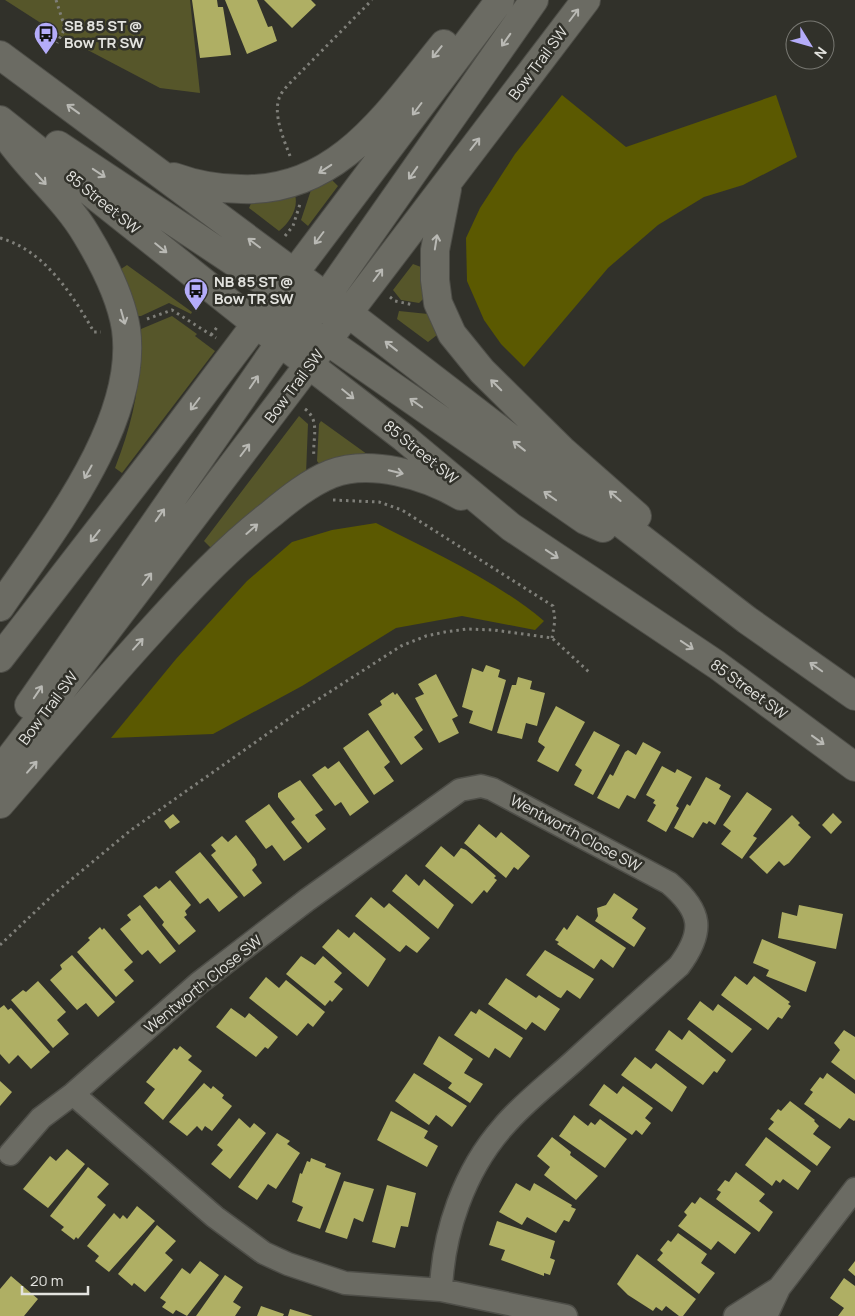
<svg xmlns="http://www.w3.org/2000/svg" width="855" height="1316" viewBox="0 0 855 1316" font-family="Manrope,sans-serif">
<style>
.green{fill:#56562a}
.forest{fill:#5b5901}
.building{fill:#afaf64}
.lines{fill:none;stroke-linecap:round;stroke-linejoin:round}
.street-casing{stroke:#4e4e48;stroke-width:25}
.secondary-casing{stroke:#4e4e48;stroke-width:30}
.path{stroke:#7f7f79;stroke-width:3;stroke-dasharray:2.5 4;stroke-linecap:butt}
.street{stroke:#6b6b63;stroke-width:22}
.secondary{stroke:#6b6b63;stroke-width:28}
.oneway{stroke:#b9b9b4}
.labels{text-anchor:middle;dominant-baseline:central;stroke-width:5;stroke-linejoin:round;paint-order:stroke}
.poi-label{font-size:15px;font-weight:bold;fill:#e3e3df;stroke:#31312a;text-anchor:start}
.street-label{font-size:15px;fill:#e3e3df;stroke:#31312a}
</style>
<rect width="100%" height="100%" fill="#31312a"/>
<path class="green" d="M5 0H190L200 93 160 88 61 36Z
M332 180 338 186 308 226 301 220 311 190Z
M295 195C299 208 289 223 279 231L249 208 253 199Z
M413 264 421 267 425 297 419 303 401 300 393 290Z
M127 265 192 312 191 314 169 303 141 316H135L118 271Z
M399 311 428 314 437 335 428 342 397 319Z
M172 316 197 334 195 336 215 351 122 473 115 468C133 421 142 384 138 334L141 329Z
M299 416 308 424 306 474 212 549 204 541Z
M321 421 371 457 321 466 317 461 319 424Z"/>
<path class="forest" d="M562 95 626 147 776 95 797 157 743 185 704 197 658 225 608 268 524 367 501 344 484 320 467 281 466 238 480 208 515 154Z
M376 523C433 552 495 580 544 621L535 630 462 616 396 628 302 686 213 734 111 738 176 659 247 581 292 542 332 530Z"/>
<path class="building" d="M192 0H217L218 7H223L231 55 200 58Z
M225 0H257L268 27 272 26 277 41 247 54Z
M264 0H311L316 5 292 28Z
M486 665 500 670 498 677 506 680 492 731 469 723 473 711 462 707 472 668 483 672Z
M436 674 458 716 452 719 459 733 439 743 415 698 424 694 418 684Z
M518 677 532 681 530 689 545 693 537 726 526 723 522 739 497 733 512 685H516Z
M393 692 395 695 397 693 423 730 414 737 423 749 401 765 368 714 382 705 380 701Z
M556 706 585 722 558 772 537 761 545 747 538 742 539 738Z
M368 730 390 762 384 767 394 781 374 795 343 748Z
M594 731 620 745 593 795 574 785 582 770 575 765Z
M643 742 661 752 635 799 627 795 619 809 597 798 610 774 613 776 625 752 628 750 636 755Z
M339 761 369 802 350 816 341 802 335 806 312 775 325 766 328 769Z
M662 766 675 773 677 769 692 777 676 806 679 808 666 832 647 821 656 805 653 803 655 800 646 795Z
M706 777 721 785 719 789 731 796 715 825 709 821 707 824 703 822 693 838 674 828 687 804 690 806Z
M300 780 323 810 315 815 326 829 308 843 291 822 295 819 278 797V793Z
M747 792 772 809 753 836 757 838 742 859 721 844 731 831 723 825Z
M269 804 302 848 284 861 272 845 266 849 245 821Z
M833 813 842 822 831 834 822 825Z
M173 814 180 822 170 829 164 821Z
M792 815 800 823 798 825 811 837 789 863 784 866 779 861 767 874 749 857Z
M479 824 496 838 501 832 530 856 518 870 514 867 506 878 464 843Z
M236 835 255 859 257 865 252 870 262 883 244 897 211 855 216 851 211 845 222 836 228 842Z
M441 846 454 857 461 848 466 850 496 876 494 878 497 880 487 893 484 890 472 904 425 866Z
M200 852 238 897 219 912 208 898 200 904 175 872Z
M406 874 419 886 424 879 454 905 438 929 392 891Z
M170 880 191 905 185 911 187 915 184 917 196 931 179 945 162 925 164 922 143 896 156 886 159 889Z
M614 893 638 909 632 918 646 928 634 947 595 921 598 916 597 908 606 905Z
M371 897 384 908 389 903 430 938 417 953 406 945 400 952 398 951 355 916Z
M140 905 176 951 160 964 148 950 142 955 139 952 120 929 131 920 127 915Z
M799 905 843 914 836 949 778 938 782 912 797 916Z
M577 915 626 948 613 968 601 959 594 969 557 944 559 942 555 940 564 927 567 930Z
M100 927 102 930 104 928 133 962 124 970 134 981 116 997 77 952 90 940 88 938Z
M338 929 349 938 354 932 386 959 368 987 322 947Z
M762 939 816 962 806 992 766 976 769 970 753 963Z
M545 950 594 979 580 999 567 990 561 998 558 997 526 975Z
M72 955 115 1002 98 1017 86 1003 77 1010 50 980 62 969 60 965Z
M301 956 315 965 323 956 342 973 334 982 343 989 332 1002 330 1000 325 1006 286 974Z
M735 976 747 985 754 976 790 1002 788 1004 791 1006 782 1019 778 1017 768 1030 721 995Z
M266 977 279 988 286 980 325 1012 313 1027 308 1023 297 1036 249 998Z
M506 978 536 998 539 995 560 1009 545 1031 532 1022 526 1030 488 1004Z
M38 981 66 1012 57 1020 69 1034 53 1048 11 1000 23 990 26 992Z
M700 1001 713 1011 718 1004 752 1029 732 1053 687 1019Z
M4 1005 8 1010 11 1008 50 1052 31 1069 18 1055 9 1064 0 1054V1008Z
M231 1008 245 1018 249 1013 278 1037 268 1049 265 1047 256 1057 216 1027Z
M479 1009 523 1038 510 1058 495 1048 489 1058 454 1035 471 1011 476 1014Z
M669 1030 682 1040 689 1030 726 1060 717 1073 714 1071 703 1085 655 1050Z
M844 1030 855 1037V1080L831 1062 840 1050 834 1043Z
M439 1036 473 1059 464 1073 483 1084 470 1103 448 1088 452 1083 423 1064Z
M180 1046 192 1056 188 1060 202 1071 163 1120 144 1103 155 1089 146 1082 174 1048 177 1050Z
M635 1057 651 1069 656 1063 660 1066 687 1087 672 1112 621 1075Z
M414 1073 467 1106 452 1127 436 1115 429 1125 395 1101Z
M827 1073 855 1094V1120L854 1121 849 1118 840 1129 804 1104 813 1092 810 1090 820 1077 823 1079Z
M0 1081 12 1092 0 1106Z
M204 1083 211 1089 213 1086 224 1095 222 1098 232 1106 212 1131 205 1126 202 1131 197 1126 187 1136 169 1122Z
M604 1084 617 1094 623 1086 653 1108 645 1118 651 1123 642 1135 636 1130 632 1135 589 1105Z
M790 1101 815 1120 814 1121 819 1126 813 1134 831 1147 817 1166 768 1129 774 1122 770 1119 778 1109 781 1111Z
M391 1111 428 1131 424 1138 438 1146 427 1167 377 1140Z
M574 1115 588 1126 591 1122 595 1125 600 1119 627 1139 605 1168 559 1136Z
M239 1118 250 1128 254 1123 266 1133 230 1179 211 1164 223 1150 217 1145Z
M277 1133 290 1141 287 1144 300 1153 276 1189 268 1184 257 1200 238 1187Z
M552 1137 571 1152 570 1155 598 1176 576 1200 544 1175 550 1167 537 1156Z
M766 1137 811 1171 798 1190 783 1179 780 1183 776 1180 772 1186 745 1165Z
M67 1149 85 1164 48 1208 23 1189 50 1156 56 1161Z
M311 1158 326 1164 325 1167 341 1173 320 1229 297 1221 303 1207 292 1202 300 1173 302 1174 307 1161 310 1162Z
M88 1167 109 1184 97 1197 106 1205 78 1239 76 1237 74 1240 61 1230 64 1227 50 1216Z
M736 1172 765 1194 759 1201 773 1212 759 1232 716 1199 721 1192 717 1190 725 1180 729 1182Z
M344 1181 374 1189 363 1222 354 1218 347 1239 325 1232Z
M516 1183 530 1191 534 1183 572 1205 571 1207 576 1209 569 1222 564 1220 556 1233 527 1217 522 1225 499 1212Z
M387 1185 416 1193 408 1227 401 1226 395 1248 372 1242Z
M700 1197 751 1233 735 1254 718 1241 711 1250 678 1226 687 1215 684 1212 692 1202 695 1204Z
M137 1206 155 1221 109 1272 95 1261 99 1256 87 1246 114 1213 120 1219 123 1215 127 1219Z
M497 1221 555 1241 550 1258 555 1260 550 1275 544 1273V1276L501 1260 505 1250 489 1245Z
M157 1225 176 1241 165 1253 173 1260 145 1292 134 1283 132 1286 118 1274Z
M678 1233 707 1254 701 1263 715 1273 699 1294 657 1260 663 1253 660 1250 668 1240 671 1242Z
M637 1254 696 1299 683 1316H679L666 1306 662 1311 656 1307 653 1311 628 1295 617 1284Z
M200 1261 219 1275 187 1316 176 1310 173 1314 162 1307 166 1302 160 1298 182 1268 190 1274Z
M855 1261V1276L848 1270Z
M225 1275 243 1287 233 1302 241 1307 235 1316H196Z
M11 1276 38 1299 24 1316H0V1289Z
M844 1278 855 1286V1316H838L844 1308 830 1298Z
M261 1306 284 1314 283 1316H257Z
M290 1309 313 1316H288Z"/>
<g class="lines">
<defs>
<path id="street" d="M73 1094 215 1217 264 1253 288 1264 345 1283 441 1290 566 1316
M10 1154 41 1118 73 1094 199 983 307 900 460 790 481 786 492 789 669 883C702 911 705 931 679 966 644 997 610 1028 575 1060 551 1082 524 1102 503 1127 464 1171 443 1233 441 1290
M735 1316 779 1288
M766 1316 779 1288 855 1189"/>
<path id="secondary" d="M0 55 348 313 747 620 855 696
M0 120 255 323 403 437 511 527 717 665 855 767
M58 145 293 301
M174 177C196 185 218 189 241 189 338 193 389 111 444 44
M447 189 435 250V280L438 303 452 334 482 371 562 450 637 516
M316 311 534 0
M274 319 290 322 336 347 585 520 603 528
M0 607C50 533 139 423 126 329 121 297 103 262 86 234 66 200 33 173 10 141
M0 658 167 442 500 0
M29 705 277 347C293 320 302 303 293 272
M0 771 586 0
M0 804C50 746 100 687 152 630 189 589 227 548 271 514 289 499 309 483 331 474 370 459 426 475 461 496"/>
</defs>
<use href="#street" class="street-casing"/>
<use href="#secondary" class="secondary-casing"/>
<path class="path" d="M56 0 65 28 57 43
M290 156C284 140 272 113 280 96 282 92 286 87 290 83L372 0
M285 236 293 226 300 204
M0 238C44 250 72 294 94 332H101
M390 297 395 301 414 305
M147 319 172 310 216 338
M211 335 218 326
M305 409C321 421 312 439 314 457
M333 500 379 502 402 510 553 606 555 620 552 638
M0 945 55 893 131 830 294 715 401 646 426 636 445 632 467 629 494 630 552 638 589 672"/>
<use href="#street" class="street"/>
<use href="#secondary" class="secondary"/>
</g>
<defs><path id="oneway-shaft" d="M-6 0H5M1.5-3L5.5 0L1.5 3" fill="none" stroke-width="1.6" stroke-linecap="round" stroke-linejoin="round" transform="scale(1.25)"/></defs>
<g class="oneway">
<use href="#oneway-shaft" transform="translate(574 15) rotate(-53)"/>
<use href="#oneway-shaft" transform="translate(506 40) rotate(125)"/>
<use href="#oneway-shaft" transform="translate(437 52) rotate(129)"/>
<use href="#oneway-shaft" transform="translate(73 109) rotate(-144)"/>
<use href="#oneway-shaft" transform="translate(417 109) rotate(127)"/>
<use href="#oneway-shaft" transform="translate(475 144) rotate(-52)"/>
<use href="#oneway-shaft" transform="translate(325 169) rotate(147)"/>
<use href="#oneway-shaft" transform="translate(99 173) rotate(34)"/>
<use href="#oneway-shaft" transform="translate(413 173) rotate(125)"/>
<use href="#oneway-shaft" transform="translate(41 179) rotate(47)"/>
<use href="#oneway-shaft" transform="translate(319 238) rotate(127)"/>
<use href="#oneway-shaft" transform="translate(436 242) rotate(-81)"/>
<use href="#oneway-shaft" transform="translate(254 243) rotate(-143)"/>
<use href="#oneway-shaft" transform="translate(161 248) rotate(39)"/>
<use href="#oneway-shaft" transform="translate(378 275) rotate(-53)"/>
<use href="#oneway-shaft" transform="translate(123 317) rotate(74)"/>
<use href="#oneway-shaft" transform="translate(391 346) rotate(-142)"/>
<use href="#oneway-shaft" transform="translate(254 382) rotate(-56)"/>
<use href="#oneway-shaft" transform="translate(496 385) rotate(-135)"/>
<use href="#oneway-shaft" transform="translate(348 394) rotate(39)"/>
<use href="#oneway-shaft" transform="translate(416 403) rotate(-145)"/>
<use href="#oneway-shaft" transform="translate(195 404) rotate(127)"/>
<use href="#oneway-shaft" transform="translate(519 446) rotate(-142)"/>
<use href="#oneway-shaft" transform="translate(245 450) rotate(-53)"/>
<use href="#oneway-shaft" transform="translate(88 472) rotate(119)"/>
<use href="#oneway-shaft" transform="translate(396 472) rotate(14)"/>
<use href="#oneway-shaft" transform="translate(550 496) rotate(-145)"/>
<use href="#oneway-shaft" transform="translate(615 496) rotate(-139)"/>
<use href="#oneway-shaft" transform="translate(160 515) rotate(-55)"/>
<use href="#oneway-shaft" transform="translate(252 529) rotate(-41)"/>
<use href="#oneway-shaft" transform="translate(95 536) rotate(128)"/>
<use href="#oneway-shaft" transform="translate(552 554) rotate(34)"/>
<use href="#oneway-shaft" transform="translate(147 579) rotate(-53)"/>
<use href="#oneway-shaft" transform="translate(138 644) rotate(-48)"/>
<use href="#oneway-shaft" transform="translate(687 645) rotate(34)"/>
<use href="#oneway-shaft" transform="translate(816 667) rotate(-145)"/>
<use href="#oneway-shaft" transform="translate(38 692) rotate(-56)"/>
<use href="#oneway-shaft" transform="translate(818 740) rotate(36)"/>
<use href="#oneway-shaft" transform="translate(32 767) rotate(-49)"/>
</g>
<defs>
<symbol id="bus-pin" viewBox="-11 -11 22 30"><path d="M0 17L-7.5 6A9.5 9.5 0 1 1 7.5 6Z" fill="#b4acf9" stroke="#31312a"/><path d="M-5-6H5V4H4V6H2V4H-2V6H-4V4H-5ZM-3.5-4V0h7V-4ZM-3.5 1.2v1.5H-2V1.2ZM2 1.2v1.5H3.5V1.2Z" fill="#111"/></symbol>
</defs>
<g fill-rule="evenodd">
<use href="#bus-pin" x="32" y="20" width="28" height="38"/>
<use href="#bus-pin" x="182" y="276" width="28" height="38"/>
</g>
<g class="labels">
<g class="poi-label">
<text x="64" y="25">SB 85 ST @<tspan x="64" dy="17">Bow TR SW</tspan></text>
<text x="214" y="281">NB 85 ST @<tspan x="214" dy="17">Bow TR SW</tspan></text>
</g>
<g class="street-label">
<text transform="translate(538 63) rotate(-53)">Bow Trail SW</text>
<text transform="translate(103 202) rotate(39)">85 Street SW</text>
<text transform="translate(294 386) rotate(-53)">Bow Trail SW</text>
<text transform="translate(421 452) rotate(39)">85 Street SW</text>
<text transform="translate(749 689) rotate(36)">85 Street SW</text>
<text transform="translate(48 708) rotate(-53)">Bow Trail SW</text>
<text transform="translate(576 833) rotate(28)">Wentworth Close SW</text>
<text transform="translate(203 984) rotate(-39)">Wentworth Close SW</text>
</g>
</g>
<g transform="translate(810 45) rotate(127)"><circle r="24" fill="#31312a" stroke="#787872"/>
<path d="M0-4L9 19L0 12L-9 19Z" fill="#b4acf9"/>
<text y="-8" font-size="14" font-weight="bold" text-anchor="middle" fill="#e3e3df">N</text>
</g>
<path d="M22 1286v8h66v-8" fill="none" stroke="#e3e3df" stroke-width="2.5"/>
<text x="30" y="1286" font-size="15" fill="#e3e3df" stroke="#31312a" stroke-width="4" paint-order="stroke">20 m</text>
</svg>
